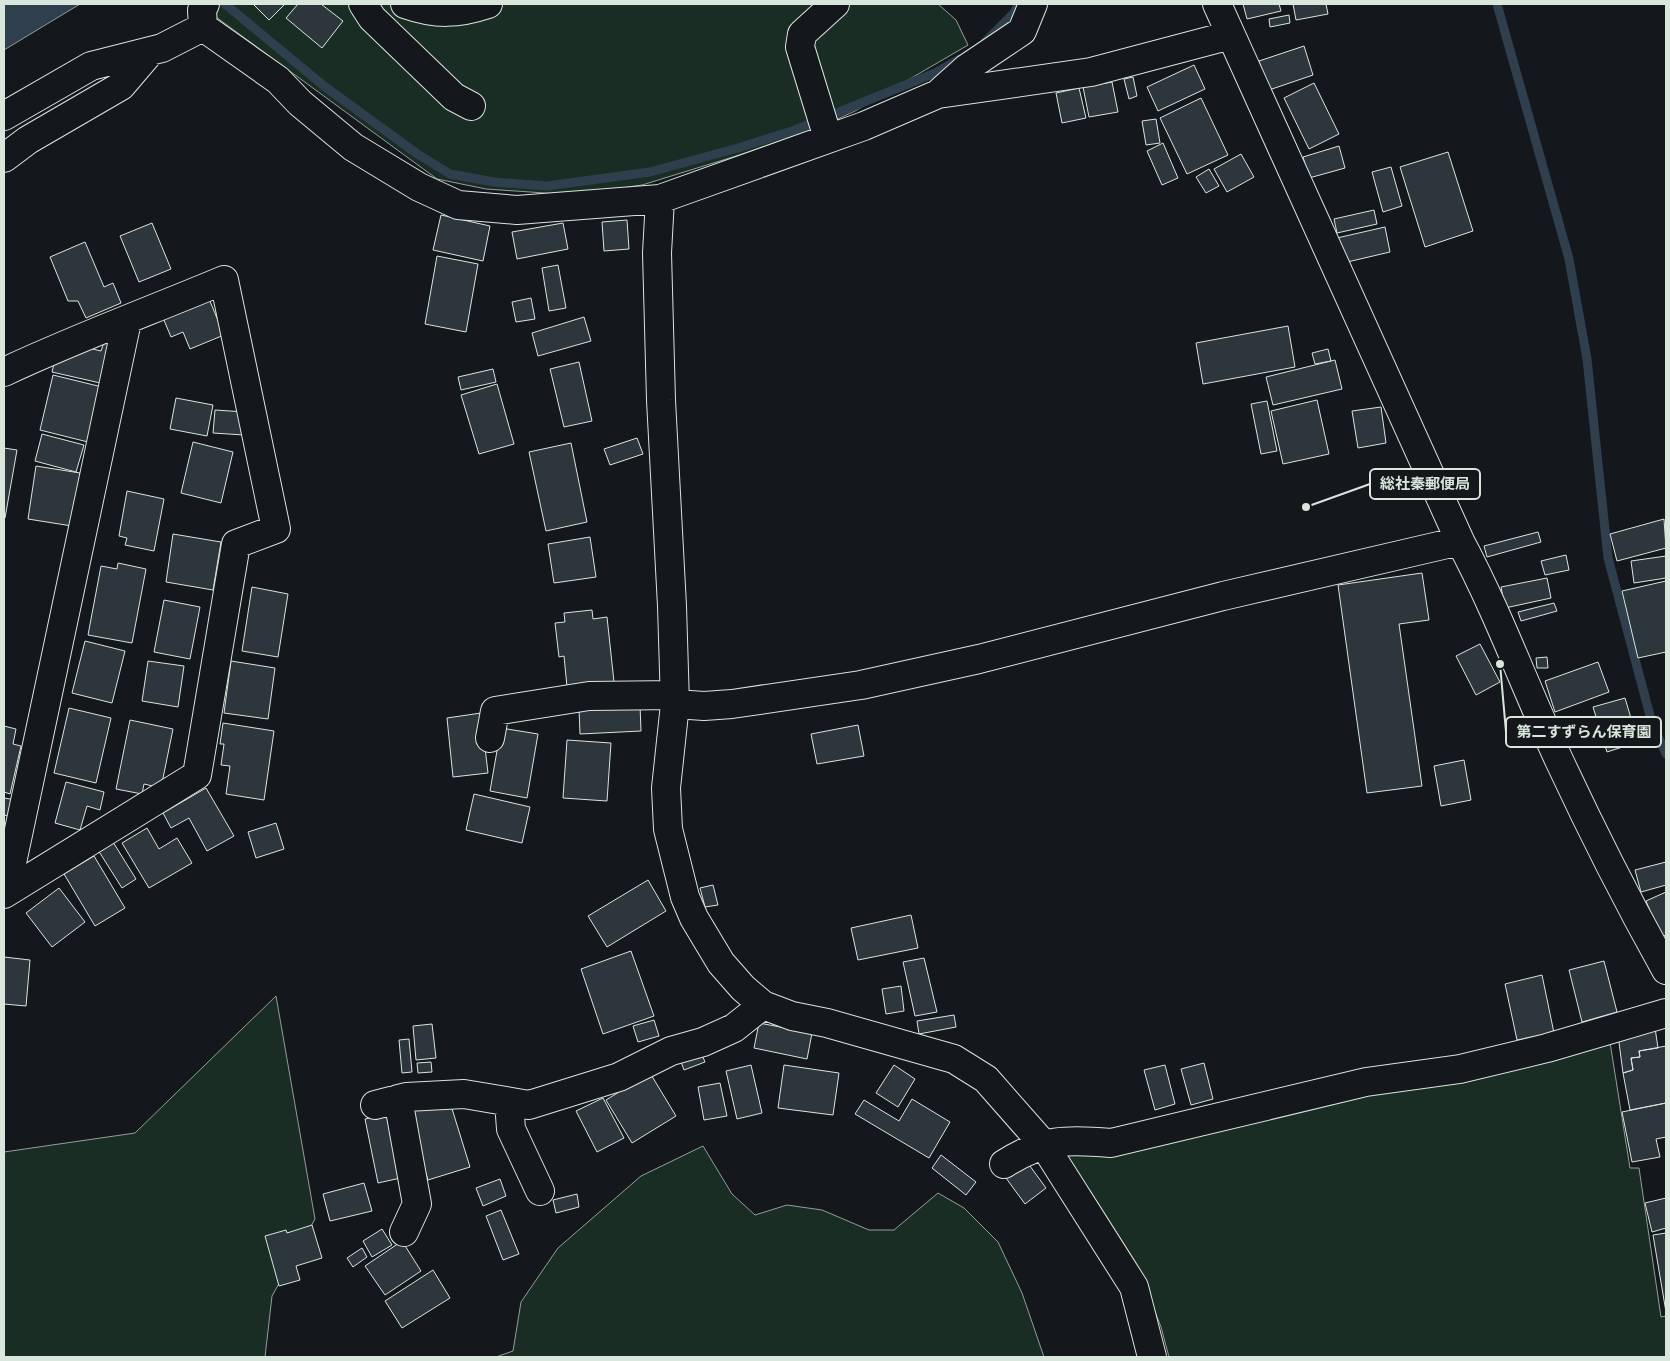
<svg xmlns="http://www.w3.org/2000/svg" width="1670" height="1361" viewBox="0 0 1670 1361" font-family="Arial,'Noto Sans JP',sans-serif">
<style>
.green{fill:#1a2d24;stroke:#939e99}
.water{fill:#2f3f4d;stroke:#939e99}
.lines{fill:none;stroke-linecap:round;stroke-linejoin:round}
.stream{stroke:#2f3f4d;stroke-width:9}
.building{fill:#2c363c;stroke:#d8e6dc}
.minor-casing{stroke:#d8e6dc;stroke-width:30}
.minor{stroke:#14181c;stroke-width:28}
.leader{fill:none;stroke:#d8e6dc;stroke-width:2}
.callout-dot{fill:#d8e6dc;stroke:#14181c;stroke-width:2}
.callout{fill:#14181c;stroke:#d8e6dc;stroke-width:2}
.callout-label{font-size:15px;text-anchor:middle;font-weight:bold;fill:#d8e6dc}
</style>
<rect width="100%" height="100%" fill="#14181c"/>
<path class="green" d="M218 4H938L956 20 968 45 855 111 801 136 642 185 574 195 486 189 437 179 216 17Z
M276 996 315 1219 272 1296 265 1357H4V1152L135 1133Z
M1609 1036 1630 1168H1639L1661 1317 1666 1316V1357H1169L1161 1327 1136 1263 1089 1189 1065 1161 1063 1150Z
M703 1146 732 1194 755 1215 787 1205 822 1210 869 1230H894L938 1193 964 1208 998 1242 1022 1293 1044 1357H496L513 1351 521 1302 558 1248 641 1176Z"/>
<path class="water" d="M4 4H80L4 50Z"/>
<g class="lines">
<path class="stream" d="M225 4 324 86 416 153 450 174 494 182 547 186 650 172 738 148 795 130 935 73 960 59
M1497 4 1569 259 1587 359 1608 558 1652 723 1666 754
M985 42 1014 13 1018 4"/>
</g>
<path class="building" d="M253 4H285L269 20Z
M298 4H321L343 21 322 48 286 18Z
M1243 4H1279L1281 11 1247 19Z
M1293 4H1326L1328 14 1296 20Z
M1289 15 1290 23 1270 27 1269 19Z
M1304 46 1313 75 1269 90 1259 61Z
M1194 65 1205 89 1158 111 1147 87Z
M1133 77 1137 96 1129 99 1124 79Z
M1112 82 1118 112 1089 117 1083 87Z
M1314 83 1339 134 1309 149 1284 98Z
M1079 88 1086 118 1062 123 1056 93Z
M1201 98 1228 155 1187 174 1160 118Z
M1156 119 1160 143 1146 145 1142 121Z
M1163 143 1178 178 1162 185 1147 151Z
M1339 146 1345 168 1309 178 1303 157Z
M1448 152 1473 231 1425 247 1400 167Z
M1241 154 1254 177 1227 192 1214 169Z
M1391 167 1402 206 1383 212 1372 172Z
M1209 169 1219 186 1206 193 1196 177Z
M1374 210 1377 224 1337 233 1334 219Z
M441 215 490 226 483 261 433 250Z
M627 220 629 249 604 251 602 222Z
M152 223 171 269 139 282 120 236Z
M563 223 568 249 517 259 512 232Z
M1385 227 1390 252 1343 263 1337 238Z
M85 242 104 287 113 283 121 303 86 318 78 301H68L50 257Z
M437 256 478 264 466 332 425 324Z
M558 265 566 308 549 311 542 268Z
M207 294 224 335 190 349 183 332 171 337 161 313Z
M531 298 535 319 516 322 512 302Z
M584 317 591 341 538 356 532 333Z
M1288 326 1295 367 1203 384 1196 343Z
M104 342 118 346 109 385 52 372 58 347 76 345 101 351Z
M1328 349 1331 361 1315 364 1312 353Z
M1335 360 1342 389 1273 405 1266 377Z
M579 362 592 421 564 427 550 369Z
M493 369 496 382 461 390 458 377Z
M53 375 102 387 88 442 40 430Z
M497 384 514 444 479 454 461 395Z
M176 398 213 405 207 436 170 429Z
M1317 400 1329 454 1283 464 1271 411Z
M1267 401 1277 451 1261 454 1251 404Z
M1381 407 1386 443 1358 448 1352 411Z
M215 410 245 412 244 435 213 433Z
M42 434 84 445 76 472 35 461Z
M637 438 643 454 610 465 604 449Z
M193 442 233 452 221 503 181 493Z
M571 443 587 522 546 531 529 452Z
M4 448 17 450 5 518H4Z
M36 466 80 473 72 526 28 519Z
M127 491 164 499 154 551 125 545 127 538 119 536Z
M1664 519 1666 548 1617 561 1610 534Z
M1538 532 1541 542 1487 557 1484 546Z
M173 534 221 542 213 590 166 582Z
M590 537 596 577 554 583 548 544Z
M1566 555 1569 570 1545 575 1541 561Z
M1666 556V578L1634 583 1631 561Z
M118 563 146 569 132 643 88 635 101 566 117 569Z
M1422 573 1429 620 1399 624 1422 786 1367 793 1338 585Z
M1547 578 1551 598 1505 608 1501 587Z
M1666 581V652L1638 658 1622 591Z
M252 587 288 594 278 657 242 651Z
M164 600 200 607 190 659 154 652Z
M1554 603 1557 611 1521 621 1518 612Z
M592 610 593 619 607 617 614 682 567 687 564 656 559 657 555 623 565 622 564 613Z
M85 641 125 651 112 703 72 693Z
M1480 644 1500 682 1476 695 1456 656Z
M1547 657 1548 668H1537L1536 658Z
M148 661 184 666 178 707 142 701Z
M231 661 275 668 268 719 224 713Z
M1598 662 1609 692 1555 712 1545 681Z
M1625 698 1638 742 1607 752 1593 707Z
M640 705 641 731 580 734 579 708Z
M69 708 111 718 96 783 54 773Z
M481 713 488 773 453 777 447 718Z
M130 720 173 729 161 788 144 784 142 794 116 789Z
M223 723 274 731 264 800 226 794 230 766 221 765 224 744H220Z
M858 725 864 756 817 764 811 734Z
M4 726 16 729 13 744 21 746 10 794 4 792Z
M501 728 538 734 527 798 490 791Z
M567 740 611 743 607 801 563 798Z
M1464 760 1471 800 1441 806 1434 766Z
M66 782 104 792 100 810 87 806 80 830 55 823Z
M206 788 234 836 207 851 189 818 171 828 163 813Z
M474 794 530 807 522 843 466 830Z
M4 798 16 800 12 817 4 815Z
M276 823 284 849 256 858 248 832Z
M147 828 159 849 177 838 192 863 149 888 122 843Z
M113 842 136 879 122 888 98 850Z
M94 856 125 908 95 926 64 874Z
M1666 862V885L1641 892 1635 870Z
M648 880 666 911 607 947 588 916Z
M713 885 718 905 705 907 700 888Z
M59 888 85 922 52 947 26 913Z
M1666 892V935L1661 937 1646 901Z
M911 915 918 948 858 960 851 928Z
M631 951 654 1016 603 1034 581 969Z
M4 957 30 960 26 1006 4 1004Z
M924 958 937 1012 915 1016 903 962Z
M1604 961 1617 1012 1582 1022 1569 970Z
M1542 975 1554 1033 1517 1040 1505 984Z
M901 986 904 1011 886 1014 882 989Z
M954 1015 956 1027 919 1034 917 1021Z
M654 1020 659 1036 638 1042 633 1026Z
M1654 1021 1658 1048 1639 1051 1640 1057 1631 1058 1633 1070 1623 1073 1617 1027Z
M759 1023 812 1033 807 1059 754 1048Z
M432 1024 436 1058 416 1060 413 1026Z
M409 1039 412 1072 402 1073 399 1040Z
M1666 1046V1103L1630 1110 1623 1073 1633 1070 1631 1058 1640 1057 1639 1051Z
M700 1050 705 1062 684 1070 680 1059Z
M431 1062 432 1072 418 1073 417 1063Z
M1204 1063 1213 1099 1191 1105 1181 1069Z
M751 1065 762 1113 737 1119 726 1071Z
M784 1065 839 1073 833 1115 778 1108Z
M894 1065 915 1079 898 1107 876 1093Z
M1165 1065 1175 1104 1155 1110 1144 1070Z
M650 1073 676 1116 632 1143 606 1100Z
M720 1083 727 1116 704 1120 698 1087Z
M603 1098 624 1138 597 1152 576 1111Z
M449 1099 470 1167 428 1180 407 1112Z
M912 1099 950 1122 929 1158 855 1114 864 1100 899 1121Z
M1666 1103V1137L1656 1139 1660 1157 1632 1162 1622 1112Z
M391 1113 405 1177 378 1183 365 1119Z
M941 1155 976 1182 966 1195 932 1168Z
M1027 1162 1046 1188 1025 1204 1006 1178Z
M500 1179 506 1196 483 1206 476 1188Z
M364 1183 372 1211 330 1221 323 1194Z
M577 1194 579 1207 556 1213 553 1200Z
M1666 1198V1228L1652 1232 1645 1203Z
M501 1210 519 1254 503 1260 486 1216Z
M312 1225 322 1258 296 1266 300 1280 279 1286 265 1236 286 1230 287 1233Z
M382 1229 392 1245 372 1257 363 1241Z
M1666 1233V1312L1653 1235Z
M402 1241 421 1271 385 1295 365 1266Z
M362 1248 367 1257 353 1267 347 1258Z
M433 1270 450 1298 402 1328 385 1301Z"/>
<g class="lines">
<defs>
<path id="minor" d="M363 4 372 18 454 97 471 106
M405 4C436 15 458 14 488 4
M1217 4 1460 541C1498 612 1525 687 1559 760 1592 831 1628 902 1666 970
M203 27 202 10 205 4
M938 94 967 68 1022 31 1033 4
M4 116 91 66 162 48 203 27 278 80 300 103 353 147 419 187 458 205 517 210 660 199 864 126 938 94 1091 72 1231 35
M828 138 800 47 802 34 835 4
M4 158 28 140 121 86 150 52
M660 199 657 253 661 400 672 606 675 704 666 788 668 829 685 897 694 918 721 963 743 988 763 1005 792 1016 827 1023 954 1059 986 1079 1044 1145 1134 1287 1152 1357
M4 372C76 338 150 311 224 280L276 529 236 544 197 775 4 894
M675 704 704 706 732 704 861 685 979 659 1223 596 1460 541
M490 738 495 711 589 696 674 695
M6 891 127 321
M398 1099 417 1204 404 1232
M509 1102 511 1129 540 1191
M375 1105 406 1097 464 1094 529 1105 619 1077 671 1051 703 1042 734 1028 763 1005
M1004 1164C1043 1139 1066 1139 1111 1143L1366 1082 1460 1069 1547 1048 1666 1013"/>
</defs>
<use href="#minor" class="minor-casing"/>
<use href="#minor" class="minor"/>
</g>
<path class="leader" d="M1306 507L1370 484M1500 664L1506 732"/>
<g class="callout-dot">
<circle cx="1306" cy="507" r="5"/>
<circle cx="1500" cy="664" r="5"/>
</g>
<g class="callout">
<rect x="1370" y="469" width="110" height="30" rx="5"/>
<rect x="1506" y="717" width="155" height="30" rx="5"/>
</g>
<g class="callout-label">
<text x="1425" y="489">総社秦郵便局</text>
<text x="1584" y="737">第二すずらん保育園</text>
</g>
<rect width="1670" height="1361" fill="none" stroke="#d8e6dc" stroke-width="10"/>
</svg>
